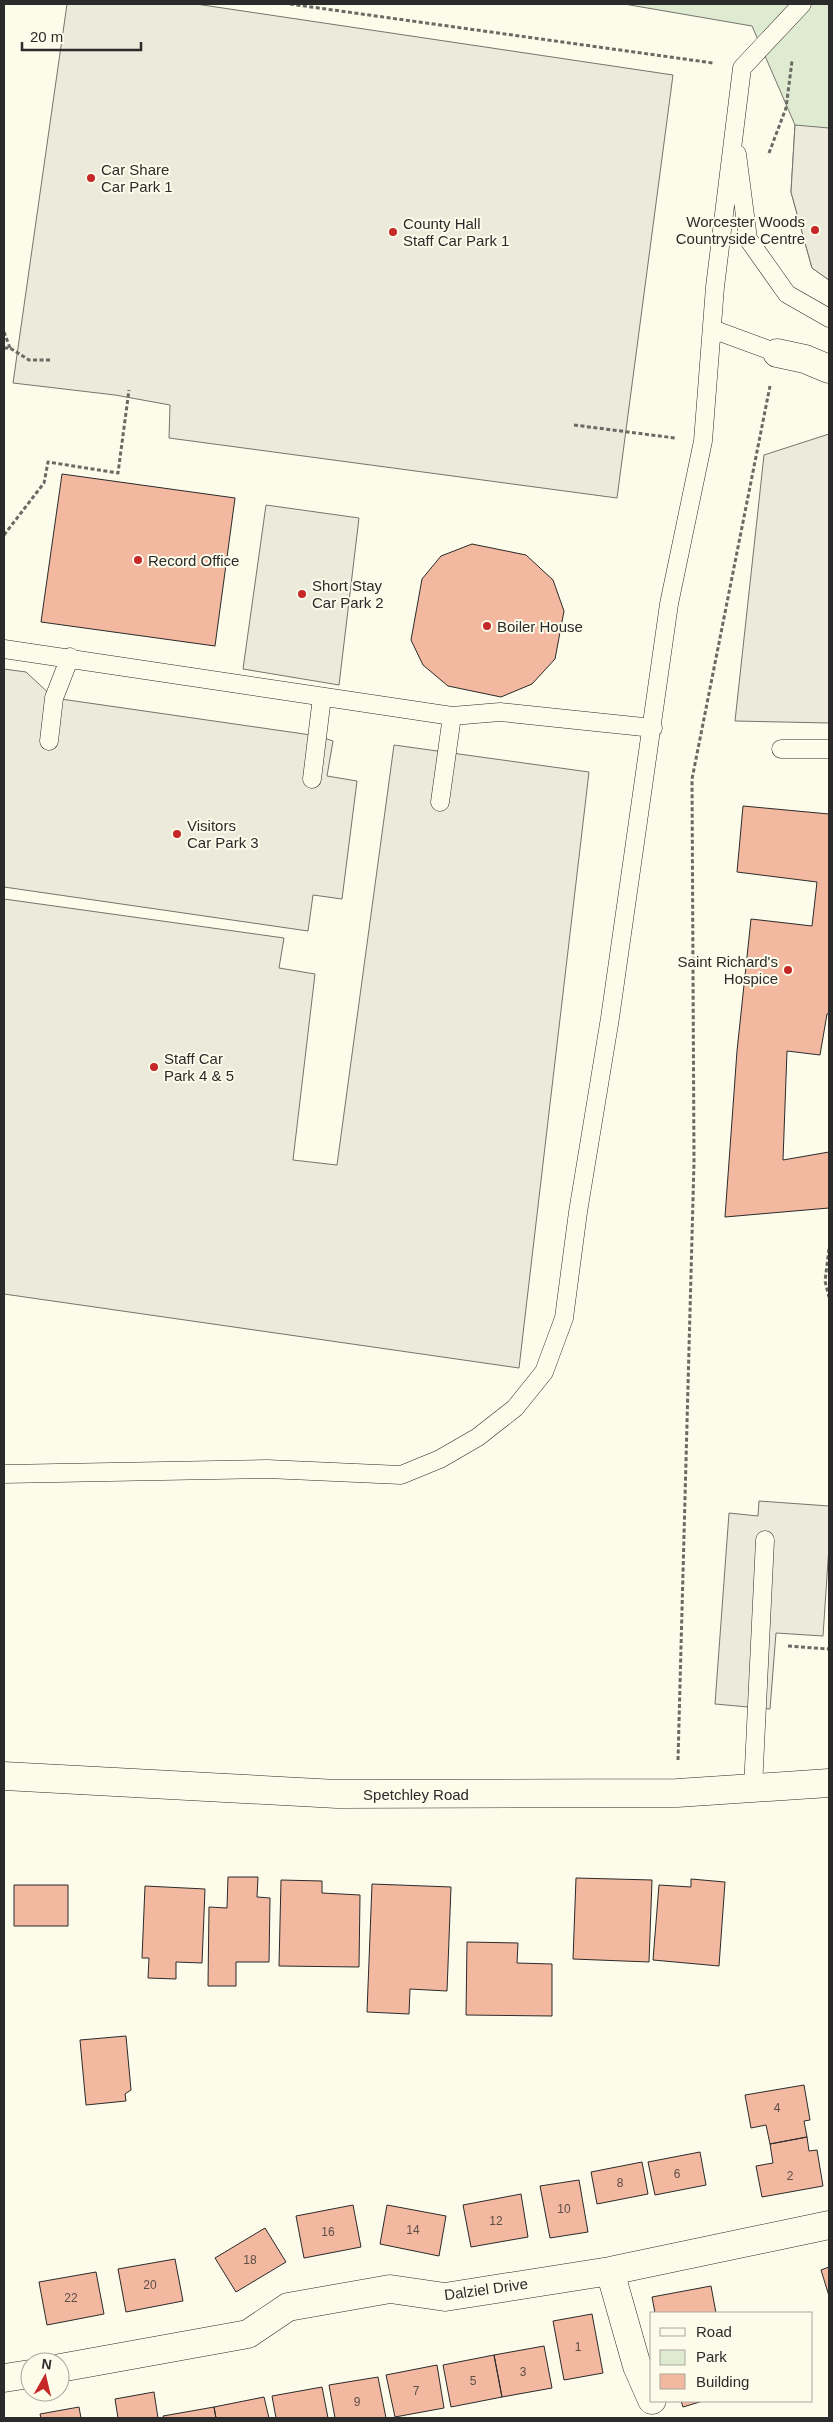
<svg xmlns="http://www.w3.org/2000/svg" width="833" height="2422" viewBox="0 0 833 2422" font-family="Arial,sans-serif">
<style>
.green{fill:#deebd1;stroke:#74746e}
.parking{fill:#eceadb;stroke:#74746e}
.building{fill:#f2b8a0;stroke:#2b2b2b}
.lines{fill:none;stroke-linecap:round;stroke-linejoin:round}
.service-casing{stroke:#2b2b2b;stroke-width:19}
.minor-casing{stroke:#2b2b2b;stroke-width:29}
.path{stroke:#6a6964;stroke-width:3;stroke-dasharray:4 2.5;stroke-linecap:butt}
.service{stroke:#fdfbea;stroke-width:18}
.minor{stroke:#fdfbea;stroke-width:28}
.poi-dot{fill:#c62828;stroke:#fdfbea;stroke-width:2}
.labels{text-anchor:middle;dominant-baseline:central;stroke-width:4;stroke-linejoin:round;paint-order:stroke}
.number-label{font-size:12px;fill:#5d4e48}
.poi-label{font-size:15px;fill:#2b2b2b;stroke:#fdfbea;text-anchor:start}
.street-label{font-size:15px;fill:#2b2b2b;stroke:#fdfbea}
</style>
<rect width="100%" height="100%" fill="#fdfbea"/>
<path class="green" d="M624 4H829V280L812 268 791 192 795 125 752 26Z"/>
<path class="parking" d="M67 4H196L673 75 617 498 169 438 170 405 115 395 13 383Z
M795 125 829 128V280L812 268 791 192Z
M829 434V723L735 721 764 455Z
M266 505 359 518 339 685 243 669Z
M4 669 26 672 54 698 318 736 333 741 327 776 357 781 342 899 313 895 308 931 4 887Z
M394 745 589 772 519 1368 4 1294V899L284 938 279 968 315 974 293 1160 337 1165Z
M759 1501 829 1506V1546L823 1636 776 1633 770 1709 715 1704 729 1513 758 1516Z"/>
<path class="building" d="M62 474 235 498 215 646 41 622Z
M472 544 526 555 553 580 564 611 555 659 532 684 501 697 448 686 423 665 411 640 422 579 441 556Z
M743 806 829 814V1014H827L820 1055 787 1051 783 1160 829 1152V1208L725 1217 737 1051 751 919 812 926 817 882 737 872Z
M228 1877H258L257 1897 270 1898 269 1962H236V1986H208L209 1907 227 1908Z
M576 1878 652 1880 649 1962 573 1959Z
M691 1879 725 1882 719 1966 653 1960 659 1885 691 1887Z
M281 1880 322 1881V1893L360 1895 359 1967 279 1966Z
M372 1884 451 1887 447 1991 410 1989 409 2014 367 2012Z
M14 1885H68V1926H14Z
M145 1886 205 1889 202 1963 176 1962V1979L148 1978 149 1958H142Z
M467 1942 518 1943 517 1963 552 1964V2016L466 2015Z
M126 2036 131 2090 125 2094 126 2101 86 2105 80 2040Z
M804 2085 810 2120 804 2121 807 2137 770 2144 766 2125 751 2128 745 2095Z
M807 2137 809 2151 817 2150 823 2186 762 2197 756 2166 773 2163 770 2144Z
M700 2152 706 2185 655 2195 648 2162Z
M642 2162 648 2194 597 2204 591 2172Z
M579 2180 588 2232 550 2238 540 2186Z
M521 2194 528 2237 471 2247 463 2205Z
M353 2205 361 2247 304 2258 296 2216Z
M387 2205 446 2216 439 2256 380 2244Z
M265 2228 286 2262 236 2292 215 2258Z
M175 2259 183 2301 126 2312 118 2269Z
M829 2267V2296L821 2270Z
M96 2272 104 2314 47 2325 39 2282Z
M711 2286 716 2313H655L652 2297Z
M592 2314 603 2373 564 2380 553 2321Z
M544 2346 552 2388 502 2397 494 2355Z
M494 2355 502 2397 451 2407 443 2365Z
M437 2365 444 2408 395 2417 386 2375Z
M378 2377 386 2418H335L329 2385Z
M322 2387 328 2418H276L272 2396Z
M154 2392 158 2418H118L115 2399Z
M264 2397 269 2418H216L214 2407Z
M681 2401H703L683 2407Z
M79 2407 81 2418H41L40 2414Z
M214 2407 216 2418H164L163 2416Z"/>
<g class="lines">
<defs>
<path id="service" d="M737 154 748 239 787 294 829 318
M712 329 777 353
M4 649 452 716 500 712 653 728
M49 741 54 698 70 657
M781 749H829
M312 779 322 697
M440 802 452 716
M4 1474 267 1469 401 1475 440 1459 478 1437 515 1408 544 1372 564 1318 578 1212 610 1018 669 604 703 441 715 287 742 68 802 4
M753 1788 765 1540"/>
<path id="minor" d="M777 353 805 359 829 369
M4 1776 337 1794 677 1793 829 1783
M610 2271 637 2366 652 2400
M60 2368 248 2334 288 2307 390 2289 445 2297 610 2271 829 2225
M4 2378 30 2374"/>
</defs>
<use href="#service" class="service-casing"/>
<use href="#minor" class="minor-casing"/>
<path class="path" d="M290 4 713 63
M769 153 786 108 792 61
M4 332 10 348
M4 348H10L29 360H51
M574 425 675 438
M4 535 44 483 48 462 118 473 129 390
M829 1249 825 1281 829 1297
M788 1646 829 1649
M678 1760 694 1162 692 779 770 386"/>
<use href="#service" class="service"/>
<use href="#minor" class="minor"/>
</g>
<g class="poi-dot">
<circle cx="91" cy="178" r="5"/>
<circle cx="815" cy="230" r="5"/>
<circle cx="393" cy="232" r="5"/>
<circle cx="138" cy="560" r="5"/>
<circle cx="302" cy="594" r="5"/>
<circle cx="487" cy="626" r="5"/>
<circle cx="177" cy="834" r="5"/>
<circle cx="788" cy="970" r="5"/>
<circle cx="154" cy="1067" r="5"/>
</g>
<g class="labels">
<g class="number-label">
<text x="777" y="2108">4</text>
<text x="677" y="2174">6</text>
<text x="790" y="2176">2</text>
<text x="620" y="2183">8</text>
<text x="564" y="2209">10</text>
<text x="496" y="2221">12</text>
<text x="413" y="2230">14</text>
<text x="328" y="2232">16</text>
<text x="250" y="2260">18</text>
<text x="150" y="2285">20</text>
<text x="71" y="2298">22</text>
<text x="578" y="2347">1</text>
<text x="523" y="2372">3</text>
<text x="473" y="2381">5</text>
<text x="416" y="2391">7</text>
<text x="357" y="2402">9</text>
</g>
<g class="poi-label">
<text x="101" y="169">Car Share<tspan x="101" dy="17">Car Park 1</tspan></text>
<text x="805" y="221" text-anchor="end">Worcester Woods<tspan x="805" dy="17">Countryside Centre</tspan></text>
<text x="403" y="223">County Hall<tspan x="403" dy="17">Staff Car Park 1</tspan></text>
<text x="148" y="560">Record Office</text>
<text x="312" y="585">Short Stay<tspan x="312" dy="17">Car Park 2</tspan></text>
<text x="497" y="626">Boiler House</text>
<text x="187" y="825">Visitors<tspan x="187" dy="17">Car Park 3</tspan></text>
<text x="778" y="961" text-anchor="end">Saint Richard's<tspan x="778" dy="17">Hospice</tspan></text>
<text x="164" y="1058">Staff Car<tspan x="164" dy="17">Park 4 &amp; 5</tspan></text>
</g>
<g class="street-label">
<text x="416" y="1794">Spetchley Road</text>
<text transform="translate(486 2289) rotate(-8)">Dalziel Drive</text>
</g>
</g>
<rect width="833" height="2422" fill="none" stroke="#2b2b2b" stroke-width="10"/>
<rect x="650" y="2312" width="162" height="90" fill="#fdfbea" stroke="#a9a89e"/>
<rect x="660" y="2328" width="25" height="8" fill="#fdfbea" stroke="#a9a89e"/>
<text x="696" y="2337" font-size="15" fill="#2b2b2b">Road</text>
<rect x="660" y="2350" width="25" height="15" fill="#deebd1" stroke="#a9a89e"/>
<text x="696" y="2362" font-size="15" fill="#2b2b2b">Park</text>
<rect x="660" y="2374" width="25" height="15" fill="#f2b8a0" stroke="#a9a89e"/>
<text x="696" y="2387" font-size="15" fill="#2b2b2b">Building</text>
<g transform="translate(45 2377) rotate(8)"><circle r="24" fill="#fdfbea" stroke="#a9a89e"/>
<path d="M0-4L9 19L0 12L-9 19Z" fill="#c62828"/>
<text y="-8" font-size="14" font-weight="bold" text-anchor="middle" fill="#2b2b2b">N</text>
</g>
<path d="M22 42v8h119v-8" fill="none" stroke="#2b2b2b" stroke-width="2.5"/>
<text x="30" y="42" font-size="15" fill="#2b2b2b" stroke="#fdfbea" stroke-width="4" paint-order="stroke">20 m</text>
</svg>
